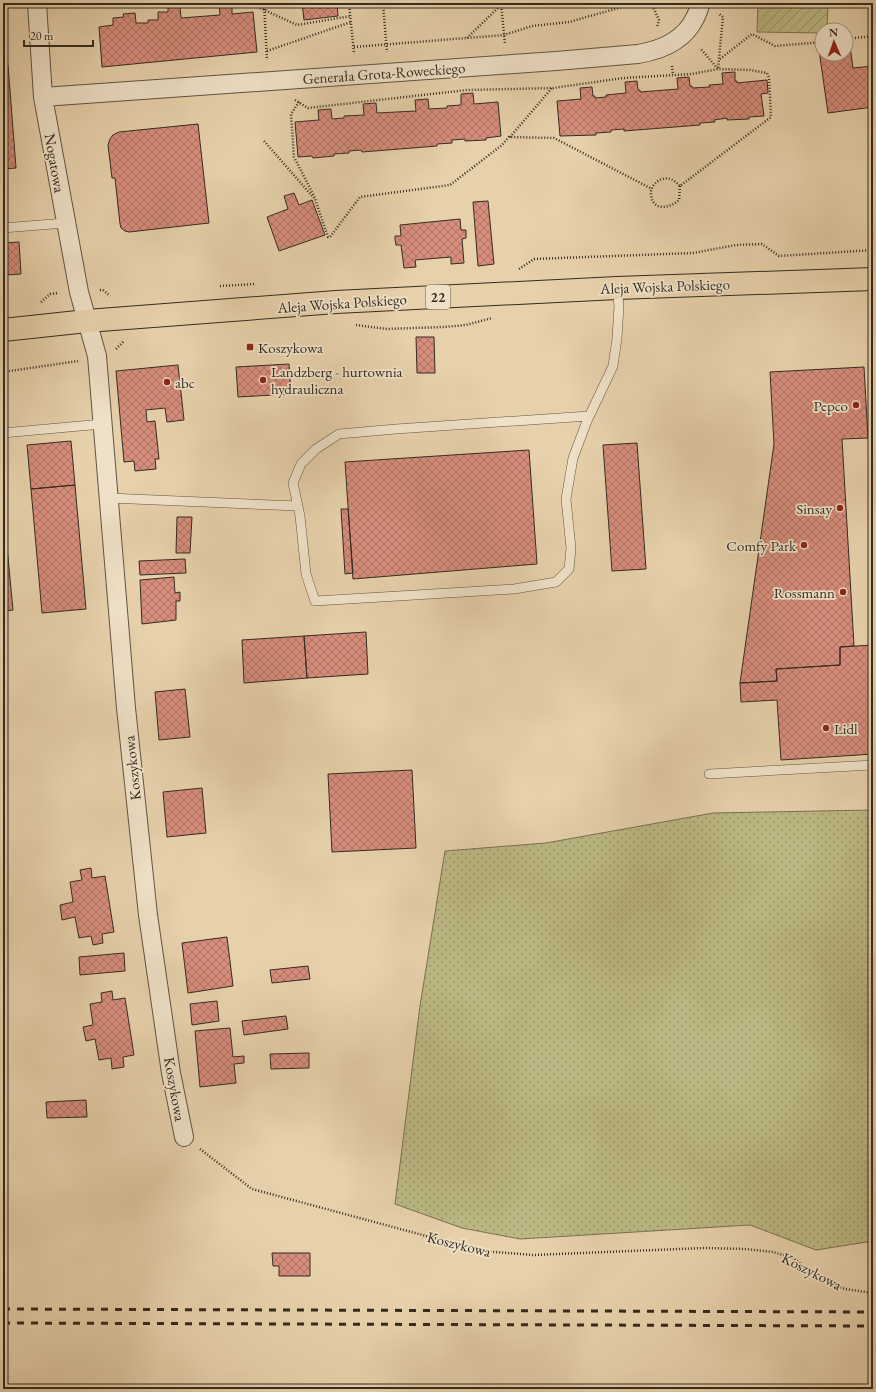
<svg xmlns="http://www.w3.org/2000/svg" width="876" height="1392" viewBox="0 0 876 1392" font-family="'EB Garamond',serif">
<style>
.grass{fill:url(#grass-dots);stroke:#787252}
.garden{fill:url(#garden-furrows);stroke:#787252}
.building{fill:url(#building-cross-hatch);stroke:#332b1f}
.lines{fill:none;stroke-linecap:round;stroke-linejoin:round}
.service-casing{stroke:#605442;stroke-width:10}
.minor-casing{stroke:#605442;stroke-width:20}
.primary-casing{stroke:#332b1f;stroke-width:24}
.path{stroke:#332b1f;stroke-width:2.5;stroke-dasharray:1 2;stroke-linecap:butt}
.service{stroke:#efe1c8;stroke-width:9}
.minor{stroke:#efe1c8;stroke-width:18}
.primary{stroke:#e7d1ab;stroke-width:22}
.rail{stroke:#332b1f;stroke-width:3;stroke-dasharray:7 7;stroke-linecap:butt}
.poi-dot{fill:#8f2418;stroke:#efe1c8;stroke-width:1.5}
.labels{text-anchor:middle;dominant-baseline:central;stroke-width:3.5;stroke-linejoin:round;paint-order:stroke}
.shield{fill:#efe1c8;stroke:#6b6252;stroke-width:1}
.shield-label{font-size:14px;font-weight:bold;fill:#332b1f}
.street-label{font-size:15px;fill:#332b1f;stroke:#efe1c8}
.poi-label{font-size:15px;fill:#332b1f;stroke:#efe1c8;text-anchor:start}
</style>
<defs>
<pattern id="grass-dots" width="8" height="8" patternUnits="userSpaceOnUse"><rect width="8" height="8" fill="#bcb984"/><path d="M2 2h.1M6 6h.1" fill="none" stroke="#99976b" stroke-width="1.8" stroke-linecap="round"/></pattern>
<pattern id="garden-furrows" width="10" height="10" patternUnits="userSpaceOnUse"><rect width="10" height="10" fill="#bcb984"/><path d="M-1 1l2-2M0 10L10 0M9 11l2-2" fill="none" stroke="#99976b"/></pattern>
<pattern id="building-cross-hatch" width="8" height="8" patternUnits="userSpaceOnUse"><rect width="8" height="8" fill="#d78d7c"/><path d="M0 0l8 8M0 8l8-8" fill="none" stroke="#af7365"/></pattern>
</defs>
<rect width="100%" height="100%" fill="#e7d1ab"/>
<filter id="stains"><feTurbulence type="fractalNoise" baseFrequency=".005" numOctaves="4"/><feColorMatrix values="0 0 0 0 .2 0 0 0 0 .09 0 0 0 0 .02 0 0 0 .5 -.17"/></filter>
<radialGradient id="worn" r=".72"><stop offset=".6" stop-color="#630" stop-opacity="0"/><stop offset="1" stop-color="#630" stop-opacity=".3"/></radialGradient>
<path class="grass" d="M873 810V1241L816 1250 750 1225 520 1239 462 1228 395 1204 420 1006 445 851 546 843 713 813Z"/>
<path class="garden" d="M758 3H828L827 30H822V33L757 32Z"/>
<path class="building" d="M232 3V14L253 12 257 52 102 67 99 27 113 25V18L124 17 123 14 135 13 136 23H148V20H158V12H168V8L180 7 181 18 220 15 219 4Z
M302 3H337L338 16 304 20Z
M846 46H850L853 68 873 66V107L828 113 819 50 822 49V54H846Z
M3 65H8L16 168 3 169Z
M735 72V81H737V83L767 80 768 93 761 94 764 116 749 117V119L727 120V118L714 120 715 122 700 123V125L624 131V129L611 130V132L596 133V135L560 136 557 101 581 99 580 88 592 87 593 96H595V98L606 97V95L626 93 625 82 637 81 638 90H640V92L678 89 677 78 689 77 690 86H692V88L710 87 709 85 723 84 722 73Z
M473 93 474 104 498 102 501 136 486 138V140L465 141V139L452 140V143L437 144V146L362 152 361 150 349 151V153L334 154V156L313 158 312 156 298 157 295 122 319 120 318 110 331 109 332 119 344 118V116L364 115 363 104 376 103 377 113 416 111 415 100 428 99 429 109 447 108V106L461 105V94Z
M198 124 209 223 129 232 125 231 121 228 120 224 115 178H112L108 145 110 139 113 135 119 132Z
M294 193 299 205 312 200 325 235 279 251 267 217 288 209 284 196Z
M488 201 494 264 478 266 473 202Z
M460 219 461 230H466V238L462 239 464 263 451 264V257L415 260 416 267 404 268 401 245H396L395 239V236H401L400 225Z
M19 242 21 274 6 275 3 243Z
M3 249 6 275H3Z
M416 337H434L435 373H417Z
M289 364 291 394 238 397 236 367Z
M178 365 184 420 167 422 165 408 146 410 147 422 155 421 159 459H155L156 469 135 471 134 461 124 462 116 371Z
M864 367 868 438 842 439 854 646 840 647V665L776 669 777 681 740 683 774 444 770 372Z
M71 441 75 485 31 489 27 445Z
M637 443 646 569 612 571 603 445Z
M529 450 537 564 353 579 345 462Z
M75 485 86 609 42 613 31 489Z
M3 505 13 610 3 611Z
M341 509H348L353 573 345 574Z
M177 517H192L190 553H176Z
M185 559 186 573 140 575 139 561Z
M174 577 175 593 180 592V601H176V620L142 624 140 580Z
M366 632 368 674 307 678 304 636Z
M304 636 307 678 244 683 242 640Z
M873 645V754L781 760 777 700 741 702 740 683 777 681 776 669 840 665V647Z
M185 689 190 737 159 740 155 692Z
M412 770 416 848 332 852 328 774Z
M202 788 206 833 167 837 163 792Z
M91 868 92 878 105 876 114 932 102 934 103 943 93 945 91 936 79 938 75 917 62 920 60 905 73 902 70 882 82 880 80 870Z
M227 937 233 986 188 993 182 943Z
M124 953 125 971 80 975 79 957Z
M308 966 310 979 272 983 270 970Z
M112 991 113 1000 125 998 134 1055 123 1057 124 1067 112 1069 111 1058 99 1060 95 1039 86 1041 83 1027 93 1025 90 1004 102 1002 101 993Z
M217 1001 219 1021 192 1025 190 1004Z
M286 1016 288 1029 244 1035 242 1021Z
M230 1028 233 1057 244 1056V1063L234 1064 236 1083 200 1087 195 1031Z
M309 1053V1068L271 1069 270 1054Z
M86 1100 87 1117 47 1118 46 1102Z
M272 1253H310V1276H279V1266H273Z"/>
<g class="lines">
<defs>
<path id="service" d="M3 228 65 223
M589 416 396 429 339 434 316 449 301 464 293 483 300 516 306 574 315 601 514 589 556 582 569 569 571 548 566 499 573 458 587 421 613 366 617 338 619 306 617 288
M3 433 102 424
M108 498 298 506
M709 774 873 765"/>
<path id="minor" d="M37 3 43 97 79 292 97 356 126 708 148 915 171 1073 184 1137
M43 97 556 61 638 54C662 50 684 41 695 18 697 13 700 9 700 3"/>
<path id="primary" d="M3 330 87 321 336 302 617 288 873 279"/>
</defs>
<use href="#service" class="service-casing"/>
<use href="#minor" class="minor-casing"/>
<use href="#primary" class="primary-casing"/>
<path class="path" d="M249 3 297 25 351 16
M264 3 267 60
M349 3 354 54
M501 3 505 44
M651 3 659 20 657 27
M350 6 383 4 387 52
M467 38 501 5
M846 39 873 36
M354 47 504 35 532 26 569 22 636 3
M267 51 351 22
M720 59 752 34 775 46 822 42
M672 66 673 75
M295 100 308 108 467 90 553 88 623 78 692 74 718 69 723 17 719 14
M299 102 291 114 294 157 314 196 328 237H330L360 197 450 185 502 145 509 137 554 138 652 189
M510 137 552 88
M264 141 314 198
M680 186 679 200C669 209 652 211 651 194 650 185 661 176 670 179 674 180 677 183 680 186L771 117 769 78 767 73 750 70 718 69 700 48
M519 269 534 259 693 253 736 245 762 244 779 256 873 250
M220 286 255 284
M100 290H103L110 296
M41 302 50 294 59 293
M356 325 387 329 443 327 466 325 492 318
M116 349 124 341
M3 372 78 361
M200 1149 252 1189 482 1251 533 1255 704 1248 746 1249 773 1252 793 1258 820 1278 833 1284 845 1289 873 1293"/>
<use href="#service" class="service"/>
<use href="#minor" class="minor"/>
<use href="#primary" class="primary"/>
<path class="rail" d="M3 1309 873 1312
M3 1323 873 1326"/>
</g>
<g class="poi-dot">
<rect x="246" y="343" width="8" height="8" rx="2"/>
<circle cx="263" cy="380" r="4"/>
<circle cx="167" cy="382" r="4"/>
<circle cx="856" cy="405" r="4"/>
<circle cx="840" cy="508" r="4"/>
<circle cx="804" cy="545" r="4"/>
<circle cx="843" cy="592" r="4"/>
<circle cx="826" cy="728" r="4"/>
</g>
<g class="labels">
<rect class="shield" x="426" y="285" width="24" height="24" rx="3"/>
<g class="shield-label">
<text x="438" y="297">22</text>
</g>
<g class="street-label">
<text transform="translate(384 73) rotate(-4)">Generała Grota-Roweckiego</text>
<text transform="translate(55 163) rotate(80)">Nogatowa</text>
<text transform="translate(665 286) rotate(-2)">Aleja Wojska Polskiego</text>
<text transform="translate(342 303) rotate(-4)">Aleja Wojska Polskiego</text>
<text transform="translate(132 768) rotate(-96)">Koszykowa</text>
<text transform="translate(175 1089) rotate(80)">Koszykowa</text>
<text transform="translate(459 1244) rotate(14)">Koszykowa</text>
<text transform="translate(812 1271) rotate(27)">Koszykowa</text>
</g>
<g class="poi-label">
<text x="258" y="347">Koszykowa</text>
<text x="271" y="371">Landzberg - hurtownia<tspan x="271" dy="17">hydrauliczna</tspan></text>
<text x="175" y="382">abc</text>
<text x="848" y="405" text-anchor="end">Pepco</text>
<text x="832" y="508" text-anchor="end">Sinsay</text>
<text x="796" y="545" text-anchor="end">Comfy Park</text>
<text x="835" y="592" text-anchor="end">Rossmann</text>
<text x="834" y="728">Lidl</text>
</g>
</g>
<rect width="876" height="1392" fill="none" stroke="#e7d1ab" stroke-width="16"/>
<rect x="4" y="4" width="868" height="1384" fill="none" stroke="#332b1f" stroke-width="2"/>
<rect x="8" y="8" width="860" height="1376" fill="none" stroke="#332b1f"/>
<g transform="translate(834 42) rotate(358)"><circle r="19" fill="#efe1c8" stroke="#a49884"/>
<path d="M0-3L7 15L0 10L-7 15Z" fill="#8f2418"/>
<text y="-6" font-size="11" font-weight="bold" text-anchor="middle" fill="#332b1f">N</text>
</g>
<path d="M24 40v6h69v-6" fill="none" stroke="#332b1f" stroke-width="2"/>
<text x="30" y="40" font-size="12" fill="#332b1f" stroke="#efe1c8" stroke-width="3" paint-order="stroke">20 m</text>
<rect width="100%" height="100%" filter="url(#stains)"/>
<rect width="100%" height="100%" fill="url(#worn)"/>
</svg>
